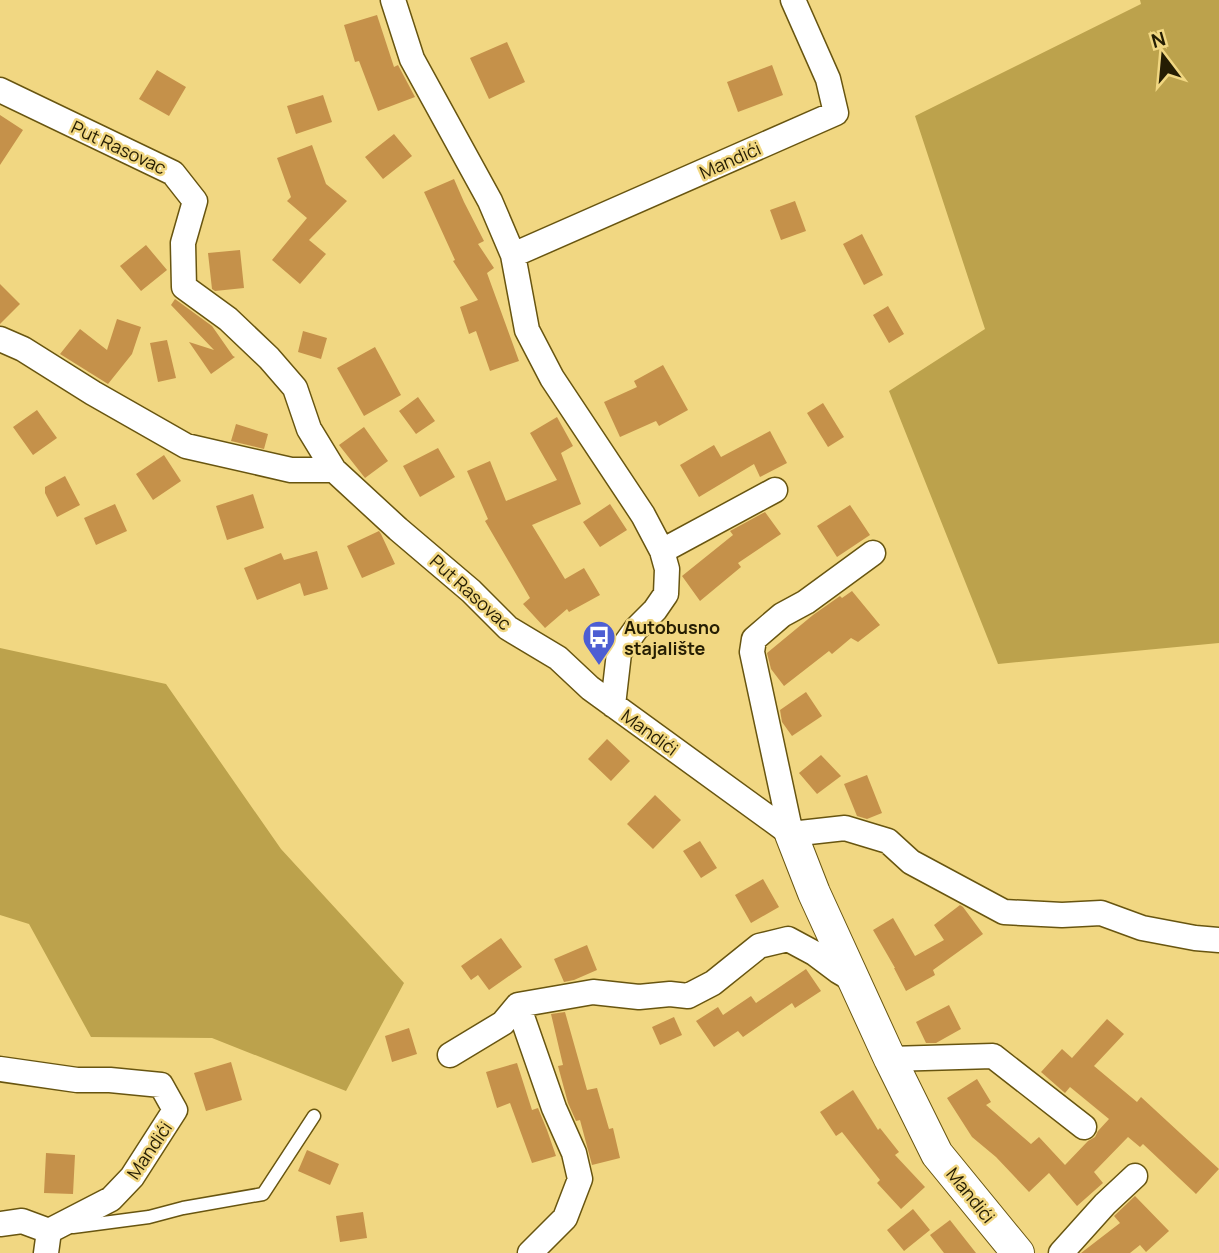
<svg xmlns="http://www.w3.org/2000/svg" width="1219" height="1253" viewBox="0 0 1219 1253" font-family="Manrope,sans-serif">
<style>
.forest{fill:#bca24c}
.building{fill:#c5914a}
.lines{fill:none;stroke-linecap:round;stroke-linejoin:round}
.service-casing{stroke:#685510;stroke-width:15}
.minor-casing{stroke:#685510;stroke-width:27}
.tertiary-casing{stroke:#685510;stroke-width:34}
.service{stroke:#fff;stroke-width:12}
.minor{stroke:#fff;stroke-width:24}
.tertiary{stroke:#fff;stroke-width:32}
.labels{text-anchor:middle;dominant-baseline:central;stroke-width:5;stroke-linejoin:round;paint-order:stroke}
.street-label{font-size:18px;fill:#251d03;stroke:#f1d782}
.poi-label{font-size:18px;font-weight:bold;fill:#251d03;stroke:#f1d782;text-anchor:start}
</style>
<rect width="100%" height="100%" fill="#f1d782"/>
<path class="forest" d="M1140 0H1219V643L998 664 889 391 985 329 915 116 1141 4Z
M0 648 166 684 281 849 404 983 346 1091 212 1038 91 1037 29 924 0 915Z"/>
<path class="building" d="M377 15 394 67 398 65 415 97 378 111 359 61 355 62 344 25Z
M507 42 525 82 489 99 470 58Z
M772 65 783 95 738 112 727 82Z
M157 70 186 87 169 116 139 99Z
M323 95 332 122 296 134 287 106Z
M0 115 23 130 0 165Z
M394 134 412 156 383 179 365 157Z
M312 145 326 184 347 201 309 240 326 254 300 284 272 260 307 218 287 201 291 197 277 158Z
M454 179 464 202 484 241 478 244 494 268 487 273 519 361 490 371 476 331 469 334 460 307 478 300 453 261 455 260 424 192Z
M795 201 806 231 781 240 770 210Z
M862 234 883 275 864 285 843 244Z
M146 245 167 270 141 291 120 266Z
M240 250 244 288 215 291 212 289 208 253Z
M0 284 20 304 0 324Z
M175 299 212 326 233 356 235 357 211 374 189 342 214 350 171 305Z
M888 306 904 334 889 343 873 315Z
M117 319 141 327 132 354 108 384 60 354 80 329 107 350Z
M303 331 327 338 321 359 298 352Z
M167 340 176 378 158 382 150 343Z
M375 347 401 395 364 416 337 368Z
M663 365 688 410 659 426 656 421 620 437 604 402 637 387 634 381Z
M418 397 435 421 416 434 399 411Z
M823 403 844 437 828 447 807 413Z
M37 410 57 438 33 455 13 427Z
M557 417 573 446 561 453 581 504 532 525 565 579 584 568 600 595 569 612 567 609 545 628 523 604 530 598 485 521 488 519 467 471 490 461 506 501 557 480 530 433Z
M236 424 268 434 264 449 231 441Z
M364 427 388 461 365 478 339 445Z
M770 431 787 463 760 477 754 464 699 497 680 465 714 445 721 457Z
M438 448 455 477 420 497 403 466Z
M164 455 181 481 153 500 136 474Z
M65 476 80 505 57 517 45 493V487Z
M253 494 264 528 227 540 216 506Z
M115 504 127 531 96 545 84 518Z
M610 504 627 530 600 547 583 522Z
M850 505 870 535 837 557 817 526Z
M765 512 781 534 738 563 741 567 700 601 682 576 733 535 730 531Z
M379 531 381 534 395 564 362 578 347 546Z
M317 551 328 589 304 596 300 583 257 600 244 568 281 553 284 560Z
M852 591 880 625 858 642 851 638 832 654 829 651 784 686 771 669 767 653 813 615 840 596 842 598Z
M806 692 822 716 792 736 782 722 780 710Z
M607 739 630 761 611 781 588 759Z
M821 755 841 776 817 794 799 773Z
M867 775 882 813 867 819 857 816 844 784Z
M655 795 681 820 653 849 627 824Z
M700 841 717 868 701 878 683 851Z
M763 879 779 907 751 923 735 895Z
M960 905 963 907 983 934 933 970 935 975 906 991 894 968H895L873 930 893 918 915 956 944 940 934 925Z
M501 938 522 967 489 990 478 975 471 980 461 966Z
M587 945 597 970 574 980 564 982 554 959Z
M806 969 821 991 795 1008 792 1003 743 1037 738 1031 714 1047 696 1021 718 1007 723 1015 751 996 756 1003Z
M949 1005 961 1029 936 1043H926L916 1022Z
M565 1012 587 1090 597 1088 609 1129 613 1128 620 1158 592 1165 580 1120 576 1121 568 1103 558 1066 563 1065 551 1014Z
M674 1017 682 1035 660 1045 652 1027Z
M1107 1019 1124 1034 1094 1066 1137 1102 1141 1097 1219 1169 1196 1194 1143 1144 1140 1147 1128 1137 1094 1172 1103 1183 1077 1206 1049 1173 1029 1192 996 1157 972 1137 947 1098 977 1079 991 1102 986 1105 1031 1144 1039 1137 1065 1165 1088 1141 1095 1137 1098 1131 1109 1119 1070 1087 1065 1093 1041 1072 1062 1049 1072 1058Z
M409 1028 417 1054 392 1062 385 1036Z
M231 1062 242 1100 206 1111 194 1073Z
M517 1063 532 1110 538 1108 547 1130 556 1156 532 1163 510 1103 497 1108 486 1072Z
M853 1090 878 1130 880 1128 899 1152 895 1155 925 1187 901 1209 877 1183 880 1180 842 1132 836 1136 820 1112Z
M307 1150 339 1164 330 1185 298 1171Z
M46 1153 75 1155 73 1194 44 1193Z
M1135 1196 1169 1231 1146 1252 1140 1245 1130 1253H1081L1120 1223 1114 1216Z
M913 1209 930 1230 904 1251 887 1230Z
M363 1212 367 1238 340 1242 336 1216Z
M950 1220 976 1253H944L930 1235Z"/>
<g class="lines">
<defs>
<path id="service" d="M73 1227 149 1217 183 1208 263 1194 314 1116"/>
<path id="minor" d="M393 0 412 59 490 201 513 255 527 330 552 378 643 515 662 551 667 569 666 594 655 610 636 629 619 653 613 705
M0 90 173 173 195 201 183 243 184 287 228 319 269 358 295 388 309 429 334 470
M513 255 836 113 828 79 793 0
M0 339 23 349 93 393 186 446 291 470H334L398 529 471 591 508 628 558 658 590 688 791 834 845 828 888 841 911 862 1004 912 1062 915 1101 913 1142 928 1195 938 1219 940
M662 551 775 490
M791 834 752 652 754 639 782 615 806 602 873 553
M518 1005 554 1108 574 1153 580 1179 565 1218 530 1253
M450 1055 503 1023 518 1005 593 992 639 997 670 994 688 996 713 983 759 946 788 939 814 953 838 971 855 981
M890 1059 993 1056 1084 1127
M0 1069 77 1080H110L161 1085 175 1110 132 1177 111 1199 49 1231
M0 1224 22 1221 49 1231
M46 1253 49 1231
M1061 1253 1105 1204 1135 1176"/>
<path id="tertiary" d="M791 834 814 893 890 1059 937 1154 1018 1253"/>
</defs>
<use href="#service" class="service-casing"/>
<use href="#minor" class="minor-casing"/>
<use href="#tertiary" class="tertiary-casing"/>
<use href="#service" class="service"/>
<use href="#minor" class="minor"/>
<use href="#tertiary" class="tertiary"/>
</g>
<defs>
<symbol id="bus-pin" viewBox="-11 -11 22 30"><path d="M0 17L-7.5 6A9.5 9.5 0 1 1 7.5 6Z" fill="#4d5ed3" stroke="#f1d782"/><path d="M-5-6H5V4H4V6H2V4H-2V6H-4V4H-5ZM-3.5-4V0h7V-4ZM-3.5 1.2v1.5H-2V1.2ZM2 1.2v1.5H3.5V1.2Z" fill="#fff"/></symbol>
</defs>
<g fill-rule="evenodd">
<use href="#bus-pin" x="580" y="618" width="38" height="52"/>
</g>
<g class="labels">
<g class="street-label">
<text transform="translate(119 147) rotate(25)">Put Rasovac</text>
<text transform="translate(730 160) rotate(-24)">Mandići</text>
<text transform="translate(471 592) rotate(42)">Put Rasovac</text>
<text transform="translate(650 732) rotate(36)">Mandići</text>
<text transform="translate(149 1150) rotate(-56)">Mandići</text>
<text transform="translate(971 1195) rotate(51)">Mandići</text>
</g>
<g class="poi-label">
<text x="624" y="627">Autobusno<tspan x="624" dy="21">stajalište</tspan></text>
</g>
</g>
<g transform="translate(1163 56) rotate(344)" stroke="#f1d782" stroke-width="5" paint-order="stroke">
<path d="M0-5L12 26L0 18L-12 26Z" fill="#251d03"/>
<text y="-10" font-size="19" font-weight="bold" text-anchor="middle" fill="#251d03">N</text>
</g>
</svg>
